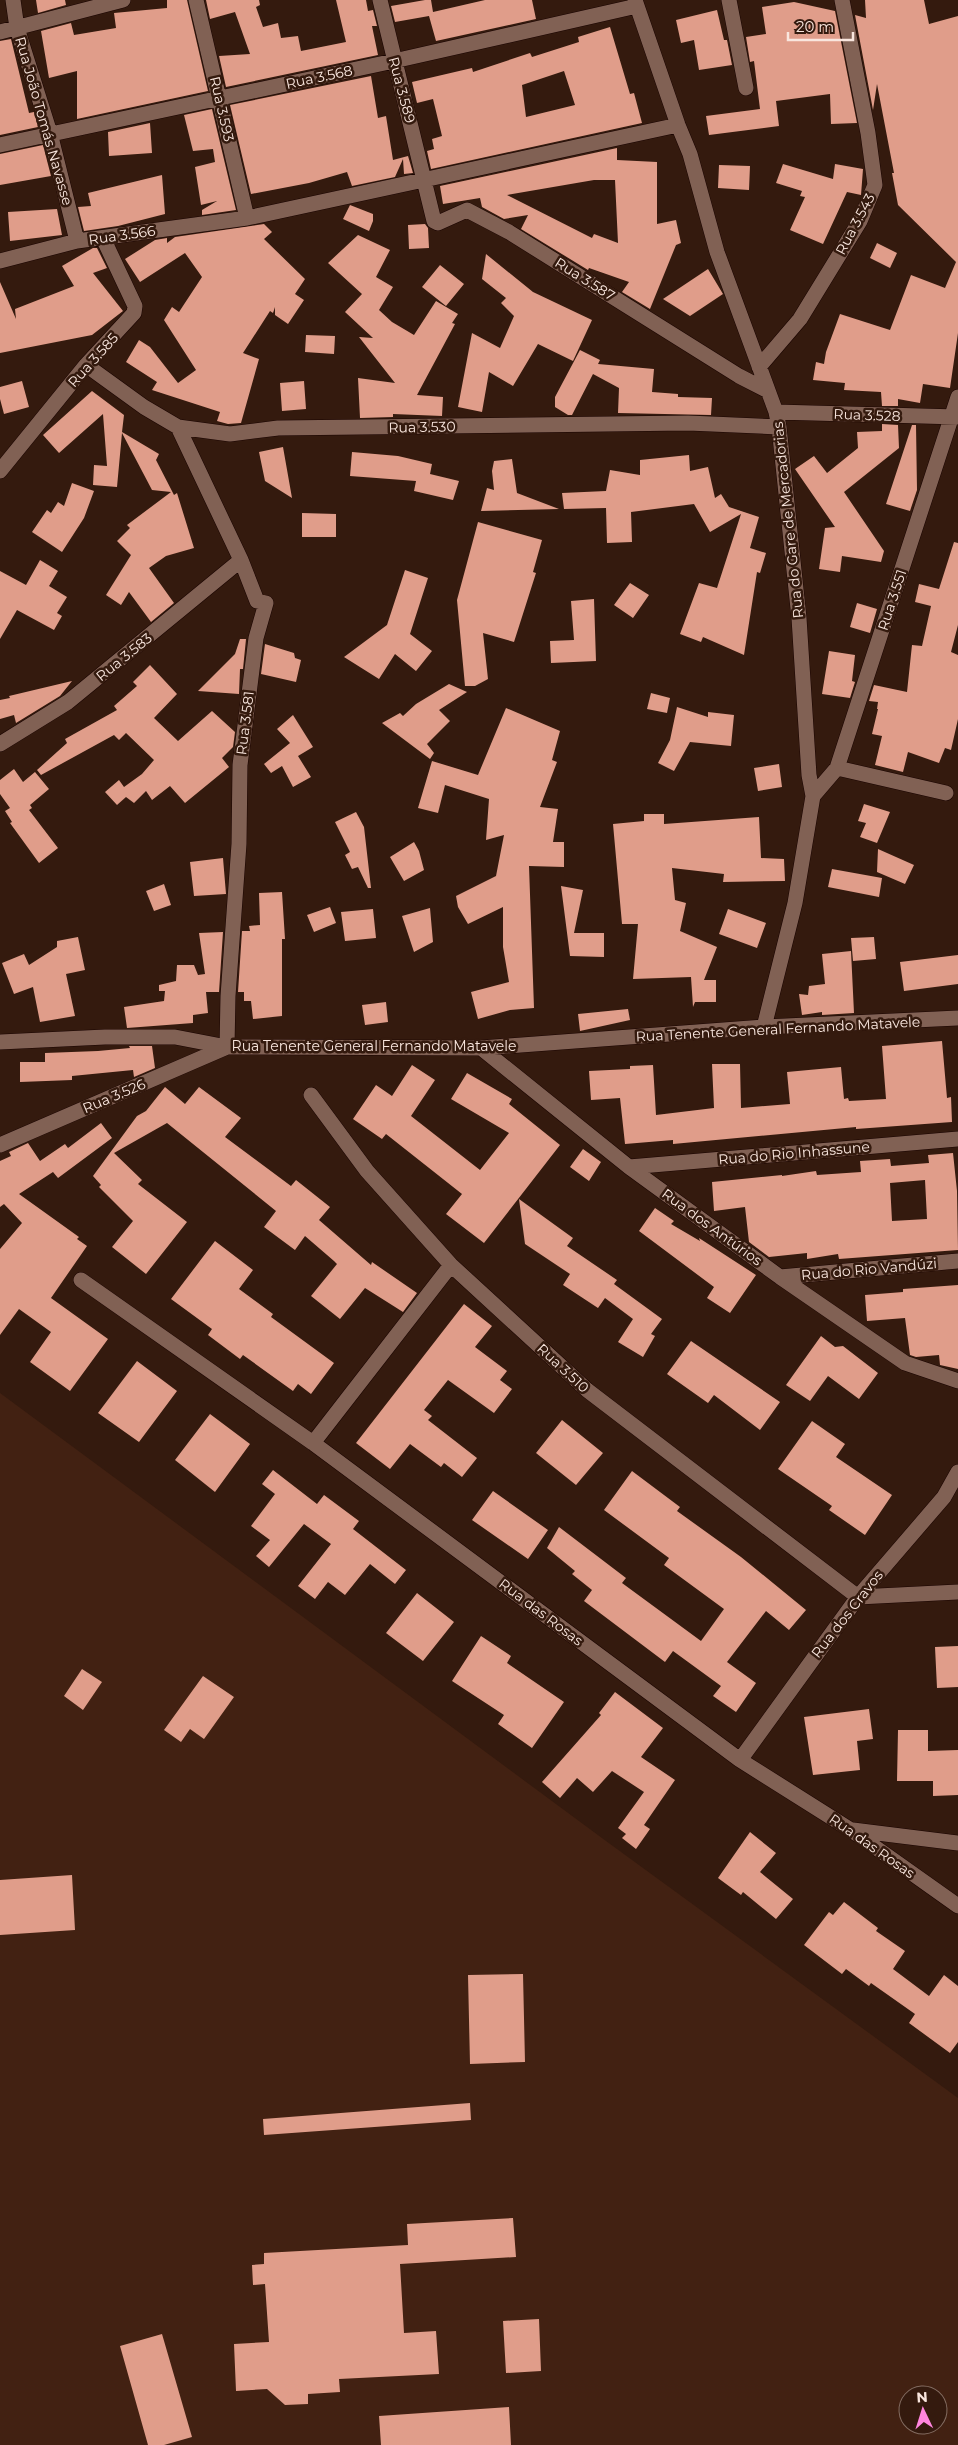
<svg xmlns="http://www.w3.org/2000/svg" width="958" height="2445" viewBox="0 0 958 2445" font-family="Montserrat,sans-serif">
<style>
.built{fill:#422112;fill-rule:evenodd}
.building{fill:#e09d8a;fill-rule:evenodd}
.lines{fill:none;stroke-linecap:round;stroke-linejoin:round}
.minor-casing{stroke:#1a0400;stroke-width:16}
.minor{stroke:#816154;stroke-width:15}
.labels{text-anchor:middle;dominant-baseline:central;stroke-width:5;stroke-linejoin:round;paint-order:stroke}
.street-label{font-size:14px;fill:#f9e6de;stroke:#341a0e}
</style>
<rect width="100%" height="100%" fill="#341a0e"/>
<path class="built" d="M0 1393 606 1841 958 2098V2445H0ZM908 2395H938V2425H908Z"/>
<path class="building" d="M36 0H65L66 5 38 13Z
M167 0H187L208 91 77 119V71L49 78 41 31 71 23 74 35 116 28 114 13 167 8Z
M206 0H259L260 5 256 7 263 27 278 23 281 38 298 36 301 51 346 42 336 0H366L368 11 373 10 377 26H372L378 55 226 87 219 56 250 54 235 12 210 19Z
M425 0H431L433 12 485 0H532L536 19 436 41 429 16 395 22 391 6Z
M865 0H924L929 24 958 16V333L950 388 923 384 920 403 898 399V406H882L881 392 844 390 845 383 813 380 816 362 824 364 826 352 840 314 890 330 911 275 945 288 956 262 898 205 892 173H894L877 84 873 110 855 15 866 18Z
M794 2 835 11 857 123 831 124 830 94 776 101 779 126 709 135 706 116 760 109 754 61 750 62 746 37 766 34 762 7Z
M717 10 724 40H727L732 65 699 70 694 40 681 43 676 20Z
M610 27 630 94 634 93 642 123 431 169 427 151 434 149 432 139 442 136 433 99 417 103 412 82 472 68 473 72 530 53 532 57 579 42 578 37ZM564 71 575 105 526 117 522 85Z
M11 39 29 113 34 112 38 127 0 135V41Z
M371 76 378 118 386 116 393 160 408 156 413 173 404 174 403 159 395 177 352 186 347 172 309 183 251 194 230 105Z
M212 109 236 210 202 215V210L217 201 201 205 195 167 215 162 213 149 193 151 184 115Z
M150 123 152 153 109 156 108 132Z
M43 145 51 176 0 185V154Z
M617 148V160L657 162V224L676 220 681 243 676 245 650 309 622 292 629 282 589 268 588 270 521 229 528 215 504 219 482 207 480 198 443 204 440 186ZM594 180H615L618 243 594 234 592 238 507 195Z
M783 164 833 179 835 164 863 169 861 195 847 192 823 244 790 230 805 197 800 196 802 191 776 183Z
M719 165 750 166 749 190 718 188Z
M162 175 165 214 118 226 84 231 78 207 91 206 88 193Z
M350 205 373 214V221L369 231 343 219Z
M57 209 62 235 10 241 8 212Z
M264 224 272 232 264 239 305 279 295 294 304 300 288 324 275 315V307L273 313 270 311 243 353 259 359 241 423 228 424 217 421 220 412 152 390 157 382 126 362 139 340 150 347 178 383 196 370 164 320 172 307 179 312 202 277 185 253 140 282 125 259 155 240 167 238V243L175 237Z
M425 224 428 228 429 248 409 249 408 225Z
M358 235 390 250 376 277 393 287 379 310 392 322 414 335 436 301 458 314 452 323 455 324 417 395 443 397 442 416 393 414V417L360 418 358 378 395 383 359 337 373 338 345 312 362 294 328 263Z
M877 243 897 253 890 268 870 258Z
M93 248H97L107 268 93 273 123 311 92 335 0 353V282L16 319 15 309 74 286 62 266Z
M486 254 533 292 592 320 573 361 538 344 513 386 489 372 482 412 458 407 472 333 500 348 514 316 501 303 506 298 482 279Z
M440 265 464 284 446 306 422 287Z
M708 269 723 294 690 316 663 299Z
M306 335 335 336 334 354 305 352Z
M580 350 600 360 598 364 654 369 652 392 678 394V397L712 398 711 415 618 413 619 388 593 374 572 415H568L555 407V397Z
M22 381 29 407 4 414 0 399V387Z
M304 381 306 409 282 411 280 383Z
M92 391 124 415 122 432 159 454 156 460 174 495 177 493 194 548 166 556 149 568 174 603 151 622 129 592 121 605 106 595 131 555 117 541 130 528 127 525 171 492 152 490 122 433 117 487 93 485 94 465 107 466 103 414 59 453 43 435Z
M882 424 898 425 899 448 844 492 884 551 881 562 842 556 840 572 819 569 825 528 835 527 795 469 814 456 827 473 858 448 857 432 882 431Z
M912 425H916L917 490 910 511 886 504Z
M283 447 292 498 265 481 259 452Z
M352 452 398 456 432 464 430 474 459 481 453 500 414 491 416 481 350 476Z
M689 455 690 471 708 467 715 498 721 494 729 507 759 517 750 548 766 553 760 573 757 572 744 655 703 637 701 642 680 634 699 583 717 588 741 514 710 532 694 504 631 512 632 542 607 543 606 508 564 509 562 493 606 491 610 470 640 475V460Z
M512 459 517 493 559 509 481 511 487 488 494 490 492 471 494 461Z
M72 483 94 491 84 518 62 552 32 532 47 510 51 513 58 502 64 506Z
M302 513 336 514V537H302Z
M478 522 542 540 533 572 536 573 514 642 483 633 488 679 475 686H465L457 600Z
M954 542 958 543V625L951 652 958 655V719L951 750 945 748 939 763 908 752 903 772 875 765 882 736 872 734 878 709H877L878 702 869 701 874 685 907 692 912 645 922 646 931 606 915 602 919 584 939 589Z
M40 560 58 571 49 586 67 597 57 613 62 616 54 630 17 610 0 639V571L26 585Z
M405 570 428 578 410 634 432 651 416 671 395 654 379 679 344 657 387 625Z
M630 583 649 595 633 618 614 605Z
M594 599 596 661 551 663 550 641 574 640 571 601Z
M857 603 877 609 870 633 850 627Z
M240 639H246L243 669H240L239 694 198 691 235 654Z
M265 644 294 653 295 658 301 660 296 682 261 674Z
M829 651 855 655 852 681 855 682 850 698 822 694Z
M150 665 177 694 154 718 178 741 212 711 235 732 233 747 222 758 229 767 185 803 170 786 152 800 146 791 134 803 126 797 117 805 105 792 119 780 124 787 142 774 154 760 126 733 119 740 114 735 41 775 37 770 67 743 65 739 117 710 114 706 137 686 133 682Z
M72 681 60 696 16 723 14 715 0 719V700L10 698 9 696Z
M449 684 467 692 439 710 450 721 427 744 434 753 430 759 382 723 400 713 403 716 416 704Z
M651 693 670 698 667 713 647 709Z
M677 707 708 717V712L734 715 731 746 690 742 674 771 658 763 670 740Z
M506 708 560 731 552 760 557 762 540 807 558 809 553 842H564V867L529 866 534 1008 510 1010 478 1019 471 992 509 982 503 947V907L468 924 458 907 456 896 496 876 504 835 486 840 489 799 445 785 438 813 418 808 432 761 478 775Z
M293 715 313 747 298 756 311 777 293 787 282 766 271 773 264 764 290 743 277 729Z
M779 764 782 787 758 791 754 768Z
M14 769 23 782 35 772 49 789 30 805 32 808 29 810 58 848 39 863 10 823 12 822 5 811 10 808 0 794V780Z
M864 804 890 812 877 843 860 837 866 823 858 821Z
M356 812 364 827 371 888H368L358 867 352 869 345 855 350 852 335 822Z
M644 814H664V824L759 817 761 858 784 859 785 881 723 882 724 874 672 868 675 900 686 903 680 931 717 947 704 980H716V1002H695L693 1007 691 977 633 979 638 924H622L613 824 644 821Z
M414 842 419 851 424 870 404 881 390 857Z
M878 849 914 865 905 884 877 872Z
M223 858 226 894 194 896 190 862Z
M832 869 882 878 879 897 828 887Z
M164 884 171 905 154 911 146 891Z
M561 886 583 890 574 933H604V957L570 956Z
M282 892 285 939H282V1016L253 1019 251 1001H244V992H238L242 931H250L249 926 260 925 259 893Z
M330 907 336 923 314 932 307 915Z
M430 908 433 942 414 952 402 916Z
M373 909 376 938 345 941 341 912Z
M728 909 766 923 757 948 719 934Z
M223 932 219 992H206L208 1013 193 1015V1023L127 1028 124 1007 164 1001 165 991H159V985L176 981 177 965H194L198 975 205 974 199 933Z
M78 937 85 970 66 974 75 1016 40 1022 33 987 14 994 2 963 24 954 29 965 57 947V941Z
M874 937 876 959 853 961 851 938Z
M851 951 854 1013 822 1015V1012L802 1015 799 994 808 995 809 986 825 984 822 954Z
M958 955V984L904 991 900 962Z
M386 1002 388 1022 365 1025 362 1005Z
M628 1009 630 1020 580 1031 578 1014Z
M942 1041 947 1098 951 1097 952 1122 856 1129V1127L673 1144V1140L625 1144 620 1098 591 1100 589 1071 630 1069V1066L653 1065 656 1115 714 1108 712 1064H740L741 1108 790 1104 787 1072 841 1067 844 1099 848 1098 849 1101 886 1099 882 1046Z
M129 1046H152L155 1068 134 1077 133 1070 72 1076V1080L20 1082V1062H45V1053L98 1051 130 1048Z
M412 1065 435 1080 411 1116 480 1170 509 1133 451 1099 467 1073 512 1099 509 1104 560 1145 484 1243 446 1214 462 1194 386 1134 382 1139 353 1119 376 1085 392 1096Z
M165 1087 185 1104 199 1087 241 1118 225 1137 291 1186 296 1180 330 1207 319 1220 371 1265 372 1262 417 1293 403 1312 365 1288 340 1319 311 1296 337 1264 334 1261 305 1236 295 1250 264 1227 276 1211 167 1123 114 1153 142 1180 138 1184 187 1222 146 1274 112 1247 133 1221 99 1187 101 1185 93 1176 137 1116 146 1111Z
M101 1123 112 1138 58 1178 53 1172 19 1194 79 1237 77 1239 87 1246 51 1298 108 1339 70 1391 30 1362 51 1332 19 1309 0 1335V1249L22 1223 4 1204 0 1207V1161L11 1156 9 1152 28 1143 40 1161 65 1144 68 1148Z
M583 1149 601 1162 589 1181 570 1167Z
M953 1153 957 1191 958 1250 839 1259 838 1254 807 1259V1253L769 1257 749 1242 745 1207 714 1211 712 1182 782 1175V1176L816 1171 817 1175 861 1172 860 1161 890 1159 891 1166 929 1163 928 1155ZM925 1180 927 1219 892 1221 890 1183Z
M519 1199 573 1238 567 1246 617 1280 614 1284 662 1319 651 1334 655 1336 643 1357 618 1342 633 1319 605 1298 598 1308 563 1285 570 1274 525 1244Z
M655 1208 674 1221 671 1224 700 1241 699 1238 756 1275 730 1313 707 1298 714 1287 639 1231Z
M215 1241 253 1270 239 1289 273 1314 271 1317 334 1363 311 1394 298 1384 293 1391 243 1355 240 1359 208 1335 212 1329 171 1299Z
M958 1285V1369L940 1365 939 1355 916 1357 910 1355 905 1318 867 1321 865 1295 903 1292V1289Z
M464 1304 492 1326 475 1347 507 1371 500 1380 512 1389 494 1413 448 1380 424 1410 432 1416 428 1420 477 1458 462 1477 444 1463 441 1467 410 1444 390 1469 356 1443Z
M821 1336 835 1347 843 1346 878 1373 859 1399 828 1376 810 1401 786 1385Z
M691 1341 780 1402 760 1430 714 1395 708 1403 667 1374Z
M137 1361 177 1391 139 1442 98 1413Z
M210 1414 250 1444 215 1492 175 1460Z
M562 1420 603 1453 576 1485 536 1453Z
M812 1421 845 1444 836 1457 892 1495 865 1535 829 1510 832 1506 778 1469Z
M273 1470 317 1504 324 1495 359 1521 353 1529 406 1570 395 1584 370 1564 345 1595 328 1582 315 1599 298 1586 331 1544 304 1524 269 1567 256 1556 270 1540 251 1526 275 1494 262 1484Z
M632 1471 680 1507 677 1511 741 1557 806 1610 789 1630 766 1611 727 1662 756 1683 736 1712 713 1696 721 1686 673 1651 665 1662 584 1601 592 1590 572 1574 575 1571 547 1548 559 1527 626 1578 622 1583 701 1641 724 1609 664 1565 669 1558 604 1510Z
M493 1491 548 1530 528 1559 472 1520Z
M417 1593 454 1622 423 1661 386 1633Z
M481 1636 511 1656 507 1663 564 1702 532 1748 498 1724 504 1715 452 1681Z
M958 1646V1687L937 1688 935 1647Z
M82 1669 102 1682 83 1710 64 1696Z
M203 1676 234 1697 204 1739 190 1729 181 1742 164 1730Z
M615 1692 663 1728 641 1757 675 1780 644 1825 650 1829 636 1849 622 1838 626 1834 618 1828 644 1792 612 1771 593 1792 577 1778 560 1798 542 1782 601 1715 599 1713Z
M869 1709 873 1739 857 1741 860 1770 813 1775 804 1717Z
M898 1730H928V1751L958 1750V1795L933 1796V1781H897Z
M750 1832 776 1853 760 1872 793 1899 776 1919 743 1892 741 1895 718 1878Z
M72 1875 75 1930 0 1935V1880Z
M844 1902 878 1928 876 1931 905 1951 893 1969 929 1996 944 1975 958 1986V2042L950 2053 909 2023 915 2014 871 1983 869 1986 846 1969 842 1974 804 1945 829 1912 833 1915Z
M523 1974 525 2062 470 2064 468 1975Z
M470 2103 471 2120 264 2135 263 2119Z
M513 2218 516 2257 400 2264 404 2333 436 2331 439 2374 339 2379 340 2392 308 2394V2404L285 2405 267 2389 236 2391 234 2344 269 2342 265 2284 253 2285 252 2265 264 2264V2253L408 2245 407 2224Z
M539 2319 541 2371 506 2373 503 2321Z
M162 2334 192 2437 164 2445H148L120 2346Z
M509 2407 511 2445H381L379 2416Z"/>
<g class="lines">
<defs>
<path id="minor" d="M13 0 17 28 50 133 77 241
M196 0 247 218
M380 0 434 221 438 223 467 210 509 232 739 376 768 391
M635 0 678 125 690 154 717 252 776 412 779 427 799 618 809 775 813 796 795 903 764 1027
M729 0 746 88
M0 32 123 0
M0 145 394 61 637 6
M0 261 77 241 247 218 678 125
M86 365 144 407 178 427 230 434 278 428 688 423 779 427
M759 367 800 319 860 221 875 185 868 133 842 0
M776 412 958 417
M0 471 86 365 134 313 135 306 103 238
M0 744 68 702 241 560
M837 768 946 793
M813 796 837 768 958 397
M0 1042 105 1037H175L227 1047 481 1048 764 1027 958 1018
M481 1048 629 1167 780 1277 905 1363 958 1381
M311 1095 367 1171 451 1265 587 1390 858 1597 958 1592
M0 1145 227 1047 228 996 239 844 240 765 256 638 266 603 257 601 241 560 178 427
M629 1167 958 1139
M451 1265 313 1443 740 1760 851 1830 958 1906
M780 1277 958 1261
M81 1280 313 1443
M740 1760 858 1597 944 1497 958 1472
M853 1830 958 1843"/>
</defs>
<use href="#minor" class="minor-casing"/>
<use href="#minor" class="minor"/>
</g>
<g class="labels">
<g class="street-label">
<text transform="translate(319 77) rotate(-12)">Rua 3.568</text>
<text transform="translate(402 90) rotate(75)">Rua 3.589</text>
<text transform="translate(222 109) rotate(77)">Rua 3.593</text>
<text transform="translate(44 121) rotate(74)">Rua João Tomás Navasse</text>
<text transform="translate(855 224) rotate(-62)">Rua 3.543</text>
<text transform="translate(122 235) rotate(-8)">Rua 3.566</text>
<text transform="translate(585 279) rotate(32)">Rua 3.587</text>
<text transform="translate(93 360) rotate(-48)">Rua 3.585</text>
<text transform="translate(867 415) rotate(2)">Rua 3.528</text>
<text transform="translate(422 427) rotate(-1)">Rua 3.530</text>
<text transform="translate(788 520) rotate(-96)">Rua do Gare de Mercadorias</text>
<text transform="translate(892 600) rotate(-72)">Rua 3.551</text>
<text transform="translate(124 657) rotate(-39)">Rua 3.583</text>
<text transform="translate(245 723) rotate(-83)">Rua 3.581</text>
<text transform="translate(778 1029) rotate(-3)">Rua Tenente General Fernando Matavele</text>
<text x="374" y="1046">Rua Tenente General Fernando Matavele</text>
<text transform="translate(114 1096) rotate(-23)">Rua 3.526</text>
<text transform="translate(794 1153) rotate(-5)">Rua do Rio Inhassune</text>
<text transform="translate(712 1227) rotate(36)">Rua dos Antúrios</text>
<text transform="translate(869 1269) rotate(-5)">Rua do Rio Vandúzi</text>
<text transform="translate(563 1368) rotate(43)">Rua 3.510</text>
<text transform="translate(541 1612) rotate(37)">Rua das Rosas</text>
<text transform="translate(847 1614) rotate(-52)">Rua dos Cravos</text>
<text transform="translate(872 1846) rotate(35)">Rua das Rosas</text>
</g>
</g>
<g transform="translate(923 2410) rotate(356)"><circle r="24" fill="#341a0e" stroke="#836c61"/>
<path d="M0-4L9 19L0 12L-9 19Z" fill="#ff85de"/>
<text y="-8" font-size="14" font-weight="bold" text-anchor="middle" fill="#f9e6de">N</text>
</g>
<path d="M788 32v8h65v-8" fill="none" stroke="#f9e6de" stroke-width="2.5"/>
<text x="796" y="32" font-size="15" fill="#f9e6de" stroke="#341a0e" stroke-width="4" paint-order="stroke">20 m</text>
</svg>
